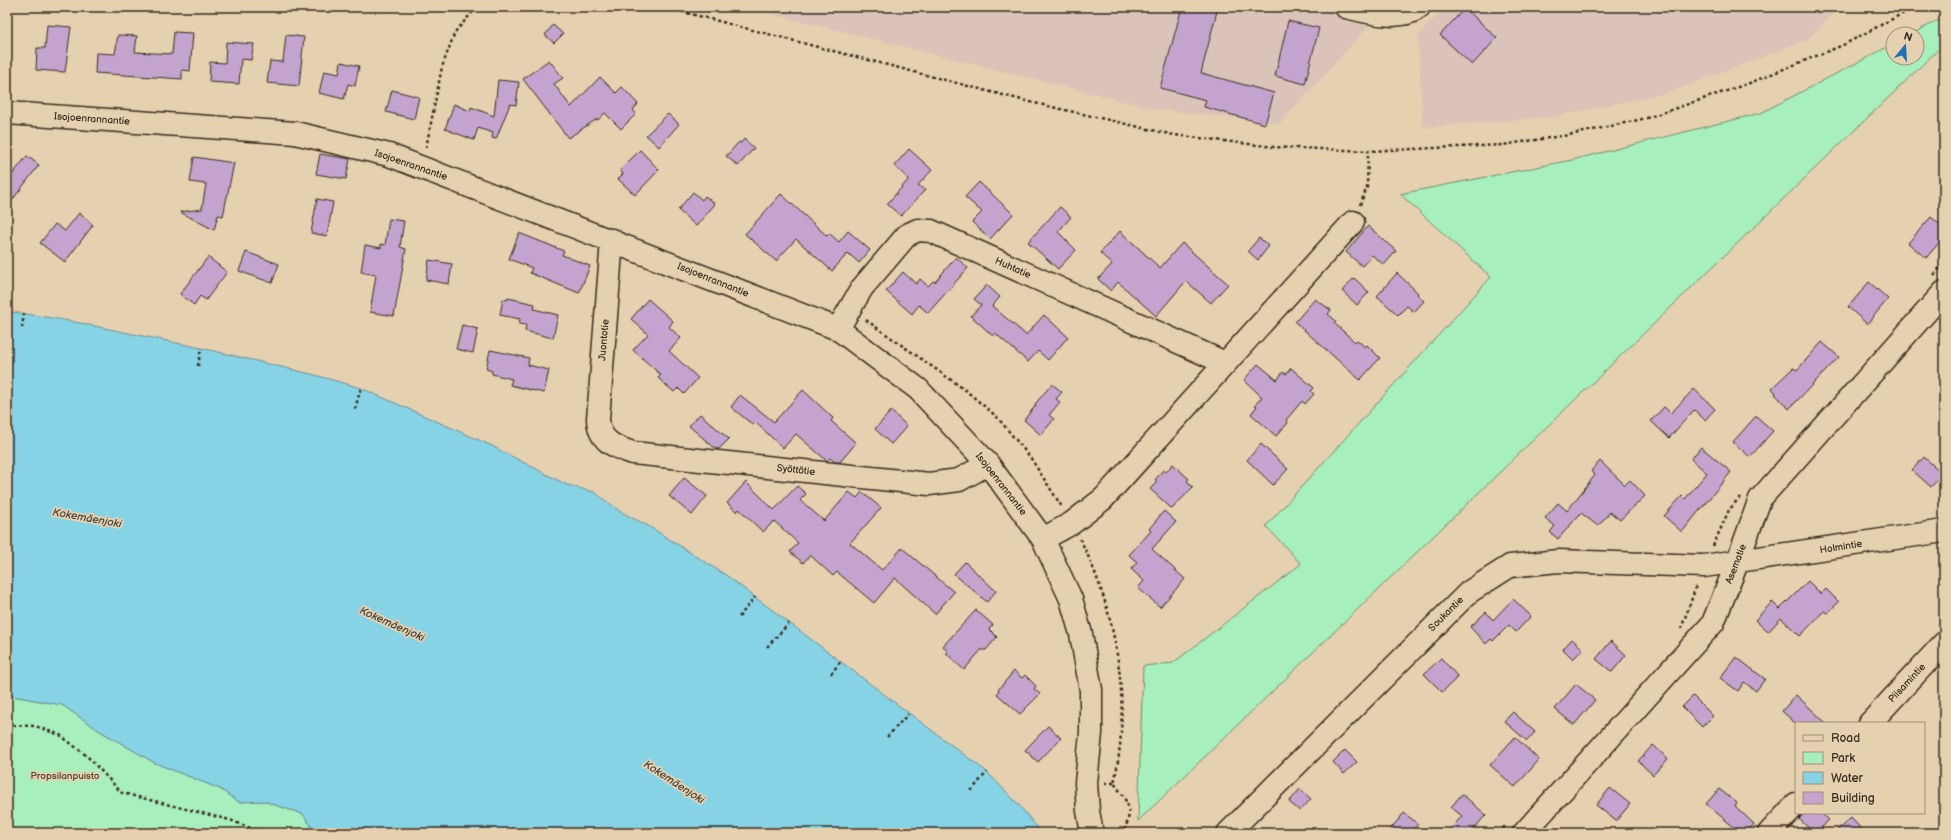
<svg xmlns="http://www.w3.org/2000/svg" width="1951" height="840" viewBox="0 0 1951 840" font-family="'Balsamiq Sans',sans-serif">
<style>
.built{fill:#dbc3b9}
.green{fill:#a7efbc;stroke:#718c6d}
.water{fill:#87d3e6;stroke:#698f96}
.building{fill:#c4a4cf;stroke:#3b2a1e}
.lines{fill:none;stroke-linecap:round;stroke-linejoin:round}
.minor-casing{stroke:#3b2a1e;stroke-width:25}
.path{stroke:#3b2a1e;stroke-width:2.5;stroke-dasharray:3 3;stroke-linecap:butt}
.minor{stroke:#e5d0af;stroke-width:22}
.labels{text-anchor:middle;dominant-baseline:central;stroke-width:3.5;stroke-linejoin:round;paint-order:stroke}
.street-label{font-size:10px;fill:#3b2a1e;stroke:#e5d0af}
.park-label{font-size:10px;fill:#463e2e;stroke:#e5d0af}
.water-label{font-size:11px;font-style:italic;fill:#46433c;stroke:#e5d0af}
</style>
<rect width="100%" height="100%" fill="#e5d0af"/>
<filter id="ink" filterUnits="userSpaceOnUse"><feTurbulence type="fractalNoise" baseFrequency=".025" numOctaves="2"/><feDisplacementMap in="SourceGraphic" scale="8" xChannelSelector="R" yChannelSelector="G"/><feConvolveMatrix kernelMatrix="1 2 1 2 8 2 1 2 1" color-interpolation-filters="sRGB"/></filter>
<g filter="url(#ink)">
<path class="built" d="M744 7H1386L1280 123 1155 109Z
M1445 7H1838L1808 39 1671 92 1553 117 1423 127 1418 36Z"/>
<path class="green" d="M1944 17V44L1138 821 1143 666 1173 663 1301 564 1266 526 1491 277 1400 194 1572 160 1761 113 1893 44V58H1917V34H1912Z
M7 695 62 705 100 731 155 763 220 789 239 802 263 801 303 814 316 833H7Z"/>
<path class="water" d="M7 311 70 321 201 348 315 375 361 388 488 444 567 485 594 492 621 512 650 527 727 576 987 772 1017 803 1042 833H316L303 814 263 801 239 802 220 789 155 763 100 731 62 705 7 695Z"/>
<path class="building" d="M1182 7H1218L1201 73 1274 93 1265 124 1204 107 1206 100 1160 88Z
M1465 8 1497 38 1472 65 1440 35Z
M1288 21 1319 28 1305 84 1275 76Z
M47 25 71 27 65 72 36 70 37 48H45Z
M553 25 563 34 554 43 545 35Z
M174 32 193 33 190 71 182 70V79L95 73 96 53 115 54 118 35 137 36 135 52 172 54Z
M286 35 304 37 299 86 267 83 270 61 283 62Z
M226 42 254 44 251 60 241 59 239 84 209 82 210 62 225 63Z
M549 60 563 78 554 84 571 107 600 77 616 93 622 87 638 104 633 110 636 114 621 129 605 113 598 120 597 119 568 138 523 79Z
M341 62 359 66 355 86 348 84 344 99 319 93 324 71 339 74Z
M498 80 519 82 516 105 510 104 496 139 492 138 493 133 478 128 474 140 445 129 454 104 470 111 471 107 494 116Z
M392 90 419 97 414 119 386 112Z
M668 114 679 124 659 147 646 135Z
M744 139 754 148 738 166 726 156 739 142 741 143Z
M909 149 932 170 918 185 925 190 901 216 887 204 909 179 894 166Z
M640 150 659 170 635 195 618 179 623 174 620 170Z
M320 154 350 159 346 179 316 174Z
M27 156 39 165 7 207V181Z
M194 157 234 163 223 216 218 215 214 230 180 212 202 209 206 184 190 182Z
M979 182 1013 214 990 239 972 222 982 212 965 197Z
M693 192 702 200 705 196 715 204 696 226 678 210Z
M781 194 827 236 829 233 839 242 848 231 870 250 859 263 848 253 832 271 796 239 776 261 745 234Z
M317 199 333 202 327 236 311 233Z
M1060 207 1071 217 1058 232 1076 250 1058 269 1028 242Z
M79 213 93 225 65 262 40 243 55 224 65 231Z
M1931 217 1944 228V237L1926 258 1908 243Z
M389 219 404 221 400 247 406 249 394 316 370 312 376 275 361 272 365 245 381 248V244L385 245Z
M1368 226 1396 251 1384 265 1372 255 1362 266 1346 252Z
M1120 231 1160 268 1182 243 1228 284 1211 303 1186 281 1156 316 1118 282 1111 291 1098 279 1112 264 1100 253Z
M519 233 564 251 562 255 590 266 579 293 530 273 532 268 509 259Z
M1259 238 1269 246 1258 260 1248 251Z
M246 252 279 264 272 283 239 271Z
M208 257 227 272 206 300 200 296 194 305 180 294Z
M956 257 968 268 928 313 919 305 912 314 886 291 903 272 916 284 920 279 928 286 933 281 935 282Z
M429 260 452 264 449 284 426 280Z
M1397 273 1418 293 1417 294 1424 301 1414 312 1407 306 1398 315 1377 296Z
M1354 278 1369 292 1357 305 1342 291Z
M1869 282 1888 299 1867 324 1848 307Z
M987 285 1000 297 992 306 1026 335 1044 315 1068 337 1048 360 1038 351 1028 362 995 333 993 336 971 316 981 305 974 299Z
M508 298 535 304 534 309 558 315 553 338 525 331 526 325 519 324 520 319 500 315 503 299 507 300Z
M648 299 673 321 669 327 681 338 669 351 698 378 684 394 678 388 674 392 658 378 661 375 633 350 648 334 631 319Z
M1315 299 1331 310 1328 314 1336 321 1334 323 1355 342 1357 340 1365 347 1367 345 1380 358 1360 380 1295 322Z
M462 325 478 329 473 353 456 349Z
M1822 342 1839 357 1789 409 1775 394 1776 393 1772 388 1793 368 1797 370Z
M490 350 529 358 528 365 549 370 544 393 510 385 512 379 492 374V371L486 369Z
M1258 364 1277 380 1283 372 1286 374 1291 368 1314 388 1311 391 1314 394 1305 404 1302 401 1286 420 1288 423 1276 436 1251 414 1257 406 1255 405 1262 397 1244 380Z
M1052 384 1062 392 1056 399 1060 402 1049 415 1054 419 1041 435 1024 420 1036 405 1035 404Z
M1694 389 1715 409 1705 420 1694 410 1669 438 1651 421 1664 407 1671 413Z
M803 390 833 418 831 421 856 443 840 462H835L830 458 827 461 796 434 783 448 755 422 753 425 731 407 740 395 774 422Z
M891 411 907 426 891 444 875 429Z
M700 414 729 439 719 449H716L689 426Z
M1756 416 1773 431 1750 457 1733 442Z
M1261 444 1288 469 1273 485 1247 460Z
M1701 447 1731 472 1682 532 1664 516 1682 496 1685 499 1707 473 1691 459Z
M1924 457 1943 474 1931 487 1912 470Z
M1600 461 1625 485 1630 480 1645 496 1620 520 1610 512 1598 526 1581 513 1558 539 1550 532 1555 526 1545 518 1558 503 1567 511 1595 475 1591 471Z
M1173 464 1189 479 1187 481 1193 487 1172 509 1150 489 1157 482 1155 480 1163 470 1166 472Z
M684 478 707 496 692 515 669 496Z
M746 482 774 510 797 486 806 494 800 500 824 521 849 492 857 498 862 492 881 508 850 543 882 570 902 548 954 592 935 614 895 578 874 603 837 572 833 576 810 555 803 563 790 552 798 543 774 521 763 532 739 509 737 512 727 503Z
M1164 511 1176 522 1152 549 1185 579 1160 607 1138 588 1144 581 1131 569 1137 562 1129 555 1151 531 1149 529Z
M965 562 996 591 987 602 954 574Z
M1808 581 1821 594 1826 589 1839 602 1827 613 1824 611 1800 636 1781 618 1768 632 1755 620 1772 602 1780 609Z
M1513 599 1531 616 1516 632 1509 625 1493 641 1491 639 1486 644 1470 627 1486 612 1493 620Z
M976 610 993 625 989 629 997 637 986 650H981L964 670 947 654V651L943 646Z
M1572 639 1583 649 1573 659 1563 649Z
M1611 641 1626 655 1612 672 1596 659Z
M1736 657 1765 679 1756 691 1744 682 1738 691 1720 678Z
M1441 658 1458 677 1442 692 1424 674Z
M1014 671 1022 678 1025 675 1036 686 1034 689 1040 694 1020 714 997 694 999 691 998 690Z
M1576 684 1595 700 1574 725 1555 709Z
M1796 695 1826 723H1795L1782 711Z
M1693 696 1713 716 1702 727 1682 707Z
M1513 712 1535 732 1527 741 1504 721Z
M1048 726 1061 738 1038 762 1025 750Z
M1515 737 1539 760 1515 787 1490 765Z
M1653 745 1668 759 1653 775 1638 761Z
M1345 750 1357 762 1344 774 1333 762Z
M1610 788 1630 804 1616 821 1596 805Z
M1300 789 1311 799 1300 811 1289 802Z
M1719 789 1737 803 1735 806 1754 824 1746 833H1741L1706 804Z
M1462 794 1486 815 1470 833H1447L1462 816 1451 807Z
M1404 813 1418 824 1410 833H1387Z
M1805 813H1821L1829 820 1816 833H1814L1799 819Z
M1851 818 1865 833H1834Z"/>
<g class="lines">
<defs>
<path id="minor" d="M1346 7C1366 12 1402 22 1419 7
M7 113 295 133 389 155 838 329 918 389 988 464 1043 539 1071 599 1081 634 1091 690V733L1086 783 1088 811 1092 833
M612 240 598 419C599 441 614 447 633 453L929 484 959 480 988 464
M838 329 862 288 907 235 918 230 931 231 1225 363
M1043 539 1072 523 1103 499 1353 222
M1870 723 1944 643
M1228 833 1469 592 1510 566 1558 561 1704 566 1944 531
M1524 833 1713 623 1737 563 1760 499 1944 292
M1769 833 1796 804"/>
</defs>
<use href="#minor" class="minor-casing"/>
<path class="path" d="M664 7 1026 101 1174 135 1274 147 1368 151
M426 148 442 67 455 32 477 7
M1360 205 1367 187 1368 151 1502 145 1575 134 1647 118 1747 84 1843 45 1915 7
M1934 275 1944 263
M866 320 964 389 997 417 1030 457 1062 507
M22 328 24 313
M198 366 201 348
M355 409 361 388
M1080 539C1117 613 1132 702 1114 783 1128 802 1134 810 1123 833
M1713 546 1729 510 1740 497
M739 617 755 597
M1681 629 1697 584
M767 647 789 623
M831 674 840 662
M7 725 35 726 60 735 87 756 122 793 230 820 263 833
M887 737 908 714
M1105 783H1114
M971 791 987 772
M1499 833 1506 825"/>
<use href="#minor" class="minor"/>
</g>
</g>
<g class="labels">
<g class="street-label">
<text transform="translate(92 119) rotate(4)">Isojoenrannantie</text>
<text transform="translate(411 165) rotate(19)">Isojoenrannantie</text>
<text transform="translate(1013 268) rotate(24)">Huhtatie</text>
<text transform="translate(713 280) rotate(22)">Isojoenrannantie</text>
<text transform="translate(604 340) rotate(-85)">Juontotie</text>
<text transform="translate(796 470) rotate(6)">Syöttötie</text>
<text transform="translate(1001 484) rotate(52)">Isojoenrannantie</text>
<text transform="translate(1841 547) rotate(-9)">Holmintie</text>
<text transform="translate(1736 564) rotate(-69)">Asematie</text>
<text transform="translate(1446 614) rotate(-45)">Soukantie</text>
<text transform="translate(1907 683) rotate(-47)">Piisamintie</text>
</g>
<g class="park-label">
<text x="65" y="776">Propsilanpuisto</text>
</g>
<g class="water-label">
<text transform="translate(87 518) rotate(10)">Kokemäenjoki</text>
<text transform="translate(392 624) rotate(24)">Kokemäenjoki</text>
<text transform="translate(674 782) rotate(33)">Kokemäenjoki</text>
</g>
</g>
<rect width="1951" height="840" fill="none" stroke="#e5d0af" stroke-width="24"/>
<rect x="12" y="12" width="1927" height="816" fill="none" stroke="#3b2a1e" stroke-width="1.5" filter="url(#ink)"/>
<rect x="1795" y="722" width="130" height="92" fill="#e5d0af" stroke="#a18e75"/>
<rect x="1803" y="735" width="20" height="6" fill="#e5d0af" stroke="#a18e75"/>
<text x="1831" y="742" font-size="12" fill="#3b2a1e">Road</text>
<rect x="1803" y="752" width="20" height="12" fill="#a7efbc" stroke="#a18e75"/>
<text x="1831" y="762" font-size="12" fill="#3b2a1e">Park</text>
<rect x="1803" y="772" width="20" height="12" fill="#87d3e6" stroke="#a18e75"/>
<text x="1831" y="782" font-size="12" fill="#3b2a1e">Water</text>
<rect x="1803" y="792" width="20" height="12" fill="#c4a4cf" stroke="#a18e75"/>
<text x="1831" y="802" font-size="12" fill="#3b2a1e">Building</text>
<g transform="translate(1905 46) rotate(18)"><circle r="19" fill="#e5d0af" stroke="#a18e75"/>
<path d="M0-3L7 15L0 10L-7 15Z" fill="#1f6fb2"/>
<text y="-6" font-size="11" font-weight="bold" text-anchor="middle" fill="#3b2a1e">N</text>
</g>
</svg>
